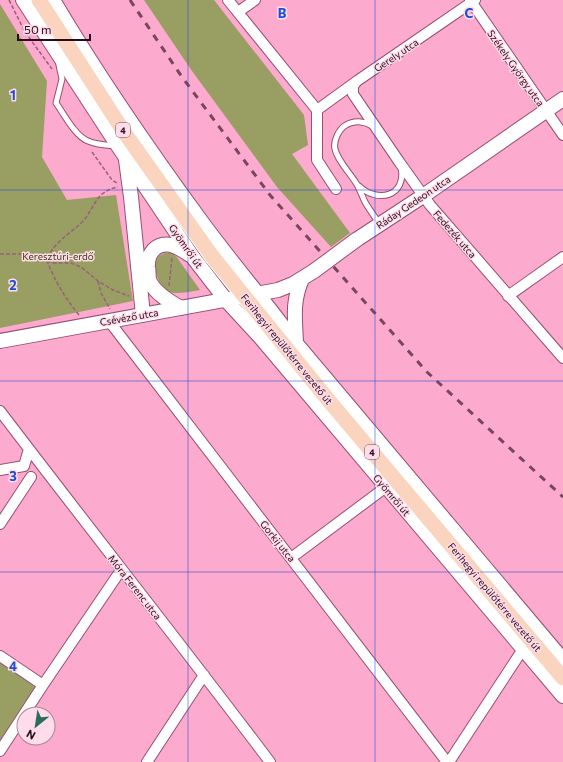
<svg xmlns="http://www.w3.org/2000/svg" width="563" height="762" viewBox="0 0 563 762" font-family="Commissioner,sans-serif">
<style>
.green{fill:#999e63}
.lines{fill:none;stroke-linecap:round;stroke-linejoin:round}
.lane-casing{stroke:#984f71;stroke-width:7}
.street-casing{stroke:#984f71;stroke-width:12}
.secondary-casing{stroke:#984f71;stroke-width:16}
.primary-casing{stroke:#fff;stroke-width:17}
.path{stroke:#996079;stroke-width:1.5;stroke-dasharray:4 2;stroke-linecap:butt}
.lane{stroke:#fff;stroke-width:5}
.street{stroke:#fff;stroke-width:10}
.secondary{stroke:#fff;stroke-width:14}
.primary{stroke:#fad4be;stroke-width:15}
.rail{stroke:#77475c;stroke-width:3;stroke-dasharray:7 7;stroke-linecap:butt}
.secondary-bridge-casing{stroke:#984f71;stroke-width:16;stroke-linecap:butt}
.primary-bridge-casing{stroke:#fff;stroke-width:17;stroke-linecap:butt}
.secondary-bridge{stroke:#fff;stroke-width:14}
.primary-bridge{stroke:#fad4be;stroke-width:15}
.grid{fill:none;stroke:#1d4ed8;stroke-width:1;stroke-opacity:0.55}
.labels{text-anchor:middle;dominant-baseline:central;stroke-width:3;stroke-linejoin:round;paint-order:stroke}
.shield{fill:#ffdcea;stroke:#694a58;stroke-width:1}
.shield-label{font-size:9px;font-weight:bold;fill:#290c1a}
.street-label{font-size:10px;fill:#290c1a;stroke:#ffdcea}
.park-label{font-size:10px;fill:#373a0f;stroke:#ffdcea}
.grid-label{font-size:13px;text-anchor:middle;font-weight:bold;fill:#1d4ed8;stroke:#ffdcea;stroke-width:3;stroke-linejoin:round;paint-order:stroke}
</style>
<rect width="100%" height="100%" fill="#fcaacd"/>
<path class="green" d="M144 0H214L304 115 308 145 292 154 350 233 331 247 277 187 192 71Z
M0 4 47 81 42 157 67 200 116 195 133 301 0 328Z
M165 253H171L176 256 200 290C170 295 161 298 154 264L159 256Z
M0 662 36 687 0 742Z"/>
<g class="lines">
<defs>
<path id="lane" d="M59 65 62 79 56 103C64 114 75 136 88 141 97 145 106 145 116 146
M372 126C364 121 354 120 346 125 339 129 333 141 335 149 337 160 350 173 356 183 360 189 362 196 365 202 369 209 374 216 379 223
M359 186C378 204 407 196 401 167"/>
<path id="street" d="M228 0 317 110
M470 0 563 135
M238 12 255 0
M357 81 353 86V94L400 163 430 205 563 358
M317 110 357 81 475 0
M317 110V160L336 189
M508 296 563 257
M109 321 447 762
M0 411C89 528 181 644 270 762
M0 470 24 466 29 449
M0 524 31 477
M291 558 386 487
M0 656 43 685
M0 751 43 685 121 570
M147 762 204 675
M449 762 523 649"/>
<path id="secondary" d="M23 0 118 146 192 256 226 300 261 338 563 696
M53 0C98 76 149 150 201 221 231 262 264 300 294 341L563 660
M126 160 131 197 143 315
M356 240 423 196 563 99
M181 308C170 302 156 294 150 282 148 278 149 272 148 267 147 254 156 242 171 245 178 247 184 251 190 255
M0 341 278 290 293 284 314 271
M296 343C295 318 292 302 302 279"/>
<path id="primary" d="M39 0 124 132 212 256
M274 333 330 402 563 678"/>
</defs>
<use href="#lane" class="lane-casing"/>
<use href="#street" class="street-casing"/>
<use href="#secondary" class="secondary-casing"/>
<use href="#primary" class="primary-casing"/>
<path class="path" d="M9 0 25 32 52 69
M92 152 112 180 117 183
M0 254H24L53 263H71L81 267 98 281 113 290 129 296
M98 281 101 293 110 309
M169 286 172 258
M79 315C65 298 55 281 47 261 52 242 71 234 84 220 90 213 94 202 101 195 106 191 111 188 118 187"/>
<use href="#lane" class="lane"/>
<use href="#street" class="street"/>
<use href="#secondary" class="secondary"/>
<use href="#primary" class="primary"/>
<path class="rail" d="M130 0 182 77 270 195 427 372 563 497"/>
<defs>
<path id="secondary-bridge" d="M314 271 356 240"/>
<path id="primary-bridge" d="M212 256 274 333"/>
</defs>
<use href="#secondary-bridge" class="secondary-bridge-casing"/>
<use href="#primary-bridge" class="primary-bridge-casing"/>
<use href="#secondary-bridge" class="secondary-bridge"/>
<use href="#primary-bridge" class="primary-bridge"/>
</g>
<path class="grid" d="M188 0V762M375 0V762M0 190H563M0 381H563M0 572H563"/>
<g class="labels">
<g class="shield">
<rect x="116" y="123" width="14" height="14" rx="3"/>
<rect x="365" y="445" width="14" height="14" rx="3"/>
</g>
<g class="shield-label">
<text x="123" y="130">4</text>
<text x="372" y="452">4</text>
</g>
<g class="street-label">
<text transform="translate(396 55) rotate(-34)">Gerely utca</text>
<text transform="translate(516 68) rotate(55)">Székely György utca</text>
<text transform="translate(413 202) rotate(-34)">Ráday Gedeon utca</text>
<text transform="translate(455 234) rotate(49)">Fedezék utca</text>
<text transform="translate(186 246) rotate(55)">Gyömrői út</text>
<text transform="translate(129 317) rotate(-10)">Csévéző utca</text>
<text transform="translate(287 349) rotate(51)">Ferihegyi repülőtérre vezető út</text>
<text transform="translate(392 495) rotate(50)">Gyömrői út</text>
<text transform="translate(278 541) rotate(52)">Gorkij utca</text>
<text transform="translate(135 587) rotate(52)">Móra Ferenc utca</text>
<text transform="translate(495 597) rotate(50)">Ferihegyi repülőtérre vezető út</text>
</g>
<g class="park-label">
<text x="58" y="256">Keresztúri-erdő</text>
</g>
</g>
<g class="grid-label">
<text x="282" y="18">B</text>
<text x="469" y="18">C</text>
<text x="13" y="100">1</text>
<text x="13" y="290">2</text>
<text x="13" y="481">3</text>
<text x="13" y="671">4</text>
</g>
<g transform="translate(36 726) rotate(210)"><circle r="19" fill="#ffdcea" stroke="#a98997"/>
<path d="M0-3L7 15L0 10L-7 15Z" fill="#2c6c5a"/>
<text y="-6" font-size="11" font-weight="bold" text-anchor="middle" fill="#290c1a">N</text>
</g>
<path d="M18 34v6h72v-6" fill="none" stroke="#290c1a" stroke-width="2"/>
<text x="24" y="34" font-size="12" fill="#290c1a" stroke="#ffdcea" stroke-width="3" paint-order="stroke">50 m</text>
</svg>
